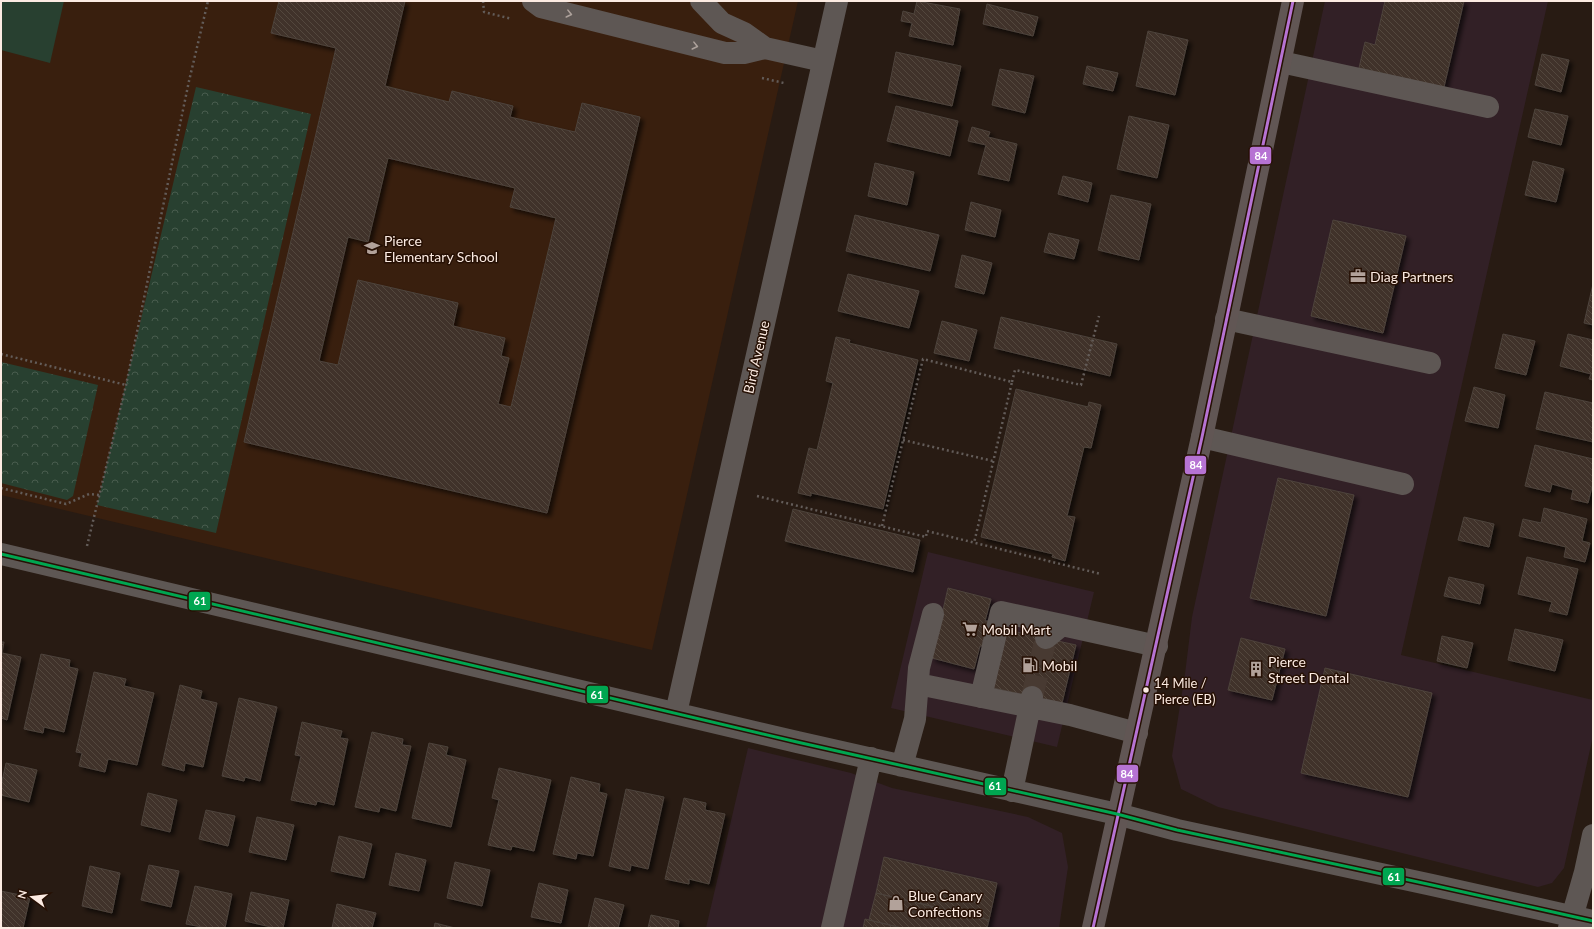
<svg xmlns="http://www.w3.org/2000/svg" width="1594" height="929" viewBox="0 0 1594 929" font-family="Lato,sans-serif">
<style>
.commercial{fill:#322026}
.built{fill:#391f0e}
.forest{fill:url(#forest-crowns)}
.pitch{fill:#284030}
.building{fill:url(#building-back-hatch);stroke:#4d433c;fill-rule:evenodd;filter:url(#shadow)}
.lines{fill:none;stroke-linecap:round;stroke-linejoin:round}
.minor-tunnel{stroke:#483a32;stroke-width:22;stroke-dasharray:22 11;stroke-linecap:butt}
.path{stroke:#635c59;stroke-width:2.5;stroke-dasharray:2 3;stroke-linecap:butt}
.minor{stroke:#5e5754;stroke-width:22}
.major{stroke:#615654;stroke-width:22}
.bus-1-casing{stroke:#261004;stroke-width:6}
.bus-2-casing{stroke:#261004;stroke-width:6}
.bus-1{stroke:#b673d3;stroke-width:3}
.bus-2{stroke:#00a651;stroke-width:3}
.oneway{stroke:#ada19b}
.bus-dot{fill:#fcebe2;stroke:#261004;stroke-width:1.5}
.labels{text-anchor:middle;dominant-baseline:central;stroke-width:3;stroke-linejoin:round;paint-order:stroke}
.bus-label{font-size:13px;fill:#fcebe2;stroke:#261004;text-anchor:start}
.poi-label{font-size:14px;fill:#fcebe2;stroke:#261004;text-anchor:start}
.street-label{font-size:14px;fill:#fcebe2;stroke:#261004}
.line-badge{stroke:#261004;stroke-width:1.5}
.badge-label{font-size:11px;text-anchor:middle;font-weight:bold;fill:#fff}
</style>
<defs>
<pattern id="forest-crowns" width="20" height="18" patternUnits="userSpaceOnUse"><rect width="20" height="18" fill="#284030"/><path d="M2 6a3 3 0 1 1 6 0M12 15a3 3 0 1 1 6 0" fill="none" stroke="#485c4e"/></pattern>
<pattern id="building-back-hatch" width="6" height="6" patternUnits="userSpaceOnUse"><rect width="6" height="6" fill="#403229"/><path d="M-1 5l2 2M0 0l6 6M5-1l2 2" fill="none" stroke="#53463e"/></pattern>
<filter id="shadow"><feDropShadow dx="3.5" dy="3.5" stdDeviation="2" flood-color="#0009"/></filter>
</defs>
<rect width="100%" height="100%" fill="#281b13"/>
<path class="commercial" d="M1325 1H1548L1401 655 1593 700V736L1564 868 1552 883 1538 887 1218 807 1181 789 1172 756 1185 674 1192 617Z
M928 552 1094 592 1057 747 891 708Z
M748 748 851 773 892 788 1028 817 1062 833 1068 867 1059 928H706Z"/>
<path class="built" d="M1 1H798L652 650 1 495Z"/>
<path class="forest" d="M196 87 311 114 216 533 97 505Z
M1 362 98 385 73 496 67 500 1 483Z"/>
<path class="pitch" d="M1 1H64L50 63 1 50Z"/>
<path class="building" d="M279 1H405L385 86 449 102 452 91 513 106 510 117 575 132 582 103 640 117 547 513 244 442 336 48 271 33ZM388 158 515 188 510 207 556 218 511 407 498 404 509 358 501 356 505 338 453 326 458 303 358 280 338 365 319 361 348 237 368 242Z
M917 1 960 9 953 45 909 36 912 23 901 21 903 11 914 14Z
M1385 1H1464L1444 87 1359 68 1365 42 1375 45Z
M987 4 1038 17 1033 36 983 24Z
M1148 31 1188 40 1175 95 1136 86Z
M896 52 961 66 952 106 888 92Z
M1542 54 1569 60 1561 92 1535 85Z
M1087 66 1118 73 1113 91 1083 84Z
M1000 69 1034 76 1025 113 992 105Z
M896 106 958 121 950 156 887 141Z
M1535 109 1568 116 1561 145 1528 137Z
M1129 116 1169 125 1157 178 1117 169Z
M972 127 990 132 988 137 1017 144 1009 181 978 174 986 145 968 141Z
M1533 161 1564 169 1556 202 1525 195Z
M875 163 914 172 907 205 868 196Z
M1063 176 1092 183 1088 202 1058 194Z
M1111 195 1151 204 1139 260 1098 250Z
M971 202 1001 210 995 237 965 230Z
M855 215 939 235 930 271 846 251Z
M1333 220 1406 236 1383 333 1311 316Z
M1049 233 1079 240 1074 259 1044 252Z
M962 255 992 263 984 294 955 287Z
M848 274 919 291 909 328 838 311Z
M1593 284V325L1584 323Z
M1001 317 1117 344 1110 376 994 348Z
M942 321 977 330 969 361 934 353Z
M1503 334 1535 341 1526 375 1495 368Z
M1568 334 1593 340V380L1589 379 1591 374 1560 366Z
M836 337 850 340 849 343 918 360 883 509 811 493V496L798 493 809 448 817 450 833 383 826 381Z
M1474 387 1505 395 1498 428 1465 421Z
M1016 389 1088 407 1089 402 1101 405 1091 448 1084 447 1067 516 1075 517 1065 561 1052 557 1053 554 981 537Z
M1545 392 1593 403V442L1536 429Z
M1535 445 1593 459V483L1588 503 1571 499 1573 490 1552 484 1550 492 1525 486Z
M1278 478 1354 495 1326 616 1250 598Z
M1544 508 1587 519 1582 541 1590 543 1585 562 1564 557 1566 547 1519 536 1523 519 1541 523Z
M793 509 920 540 913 572 785 541Z
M1464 517 1494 524 1489 547 1458 540Z
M1527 557 1578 569 1567 615 1549 611 1552 602 1518 594Z
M1449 577 1484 585 1480 604 1444 596Z
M948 588 991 599 985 621H988L982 646H980L974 669 932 658Z
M1003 629 1076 645 1062 703 989 687Z
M1515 629 1563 640 1555 671 1508 660Z
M1442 636 1473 643 1467 668 1437 661Z
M1241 638 1285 649 1272 700 1228 690Z
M1 642H4L2 653 21 657 7 720 1 718Z
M41 654 70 660 69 667 78 669 64 732 44 727 43 733 24 729Z
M1325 668 1432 693 1408 797 1301 773Z
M94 672 126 679 124 686 154 693 137 765 108 759 105 772 79 766 82 753 76 752Z
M180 685 202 691 200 699 217 703 203 767 185 763 184 771 162 765Z
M239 698 277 707 260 781 245 777 244 781 222 776Z
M302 722 342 731 340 738 348 739 334 805 317 801 316 805 291 800 301 756 295 755Z
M372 732 403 739 402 745 411 746 396 811 380 807 379 812 355 807Z
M429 743 448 747 446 755 466 760 451 827 412 818Z
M6 763 37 770 29 802 1 795V786Z
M499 768 551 780 534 851 512 846 511 850 488 845 499 800 492 798Z
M571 777 600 784 599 792 607 794 593 856 577 853 576 859 553 854Z
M626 789 664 797 648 869 631 865 630 871 609 866Z
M148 793 177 800 170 832 141 825Z
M684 798 706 803 705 810 725 814 709 884 689 879V884L665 879Z
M206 810 235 816 228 846 199 839Z
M257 817 294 825 286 860 249 852Z
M339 836 372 844 364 878 331 871Z
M396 853 426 860 419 891 389 885Z
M884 857 997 883 989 920 876 893Z
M455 862 490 870 482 906 447 898Z
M149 865 179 871 171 907 141 900Z
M90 866 120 873 112 913 82 906Z
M539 883 568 890 561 923 531 917Z
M195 886 232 894 225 928H207L186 924Z
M1 891 30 897 23 928H1Z
M251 892 289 900 283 928H275L245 921Z
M876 893 989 920 987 928H902L869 920Z
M595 898 624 905 618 928H588Z
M337 904 376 913 372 928H332Z
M651 915 679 921 678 928H648Z
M865 919 869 920 902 928H863Z
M435 923 455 928H434Z"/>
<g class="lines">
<path class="minor-tunnel" d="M1032 697 1046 638"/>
<path class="path" d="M483 1 484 12 512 19
M762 78 784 83
M1 354 126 385
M1012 382 1015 370 1081 385 1099 316
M903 440 993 461
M1 488 66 504 89 494 100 495
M757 496 926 537 927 531 1101 574
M882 526 923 359 1012 382 974 543
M87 546 126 385 189 81 208 1"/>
<path class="minor" d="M533 1 541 7 725 53H744L765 48
M701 1 722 23 744 33 765 48 823 61
M1281 62 1488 107
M1226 319 1430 363
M1202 437 1403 484
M1 554 797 742 1117 814 1177 830 1432 885 1593 921
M1046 638 1062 625 1157 646
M918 684 1070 715 1137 733
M981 697 1001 612 1062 625
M676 713 837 1
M902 766 915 719 919 668 933 614
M1012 791 1032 697
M832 928 871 758
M1569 928 1585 872 1593 835"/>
<path class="major" d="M1093 928 1202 437 1293 1"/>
<defs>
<path id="bus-1" d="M1093 928 1202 437 1293 1"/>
<path id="bus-2" d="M1 554 797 742 1117 814 1177 830 1432 885 1593 921"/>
</defs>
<use href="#bus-1" class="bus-1-casing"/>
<use href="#bus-2" class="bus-2-casing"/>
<use href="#bus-1" class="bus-1"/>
<use href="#bus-2" class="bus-2"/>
</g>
<defs><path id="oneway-chevron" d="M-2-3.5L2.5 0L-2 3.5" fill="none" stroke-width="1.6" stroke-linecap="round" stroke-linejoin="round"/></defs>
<g class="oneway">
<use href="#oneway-chevron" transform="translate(569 14) rotate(14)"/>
<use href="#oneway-chevron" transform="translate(695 46) rotate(14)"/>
</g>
<defs>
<symbol id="school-bare" viewBox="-9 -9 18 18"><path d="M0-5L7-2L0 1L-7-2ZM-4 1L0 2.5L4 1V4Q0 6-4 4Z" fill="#b2a29a" stroke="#261004" stroke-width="2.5" paint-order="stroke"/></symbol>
<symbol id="office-bare" viewBox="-9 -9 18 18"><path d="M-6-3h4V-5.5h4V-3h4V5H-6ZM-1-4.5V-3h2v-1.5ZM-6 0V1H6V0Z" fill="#b2a29a" stroke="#261004" stroke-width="2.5" paint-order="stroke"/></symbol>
<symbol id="supermarket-bare" viewBox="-9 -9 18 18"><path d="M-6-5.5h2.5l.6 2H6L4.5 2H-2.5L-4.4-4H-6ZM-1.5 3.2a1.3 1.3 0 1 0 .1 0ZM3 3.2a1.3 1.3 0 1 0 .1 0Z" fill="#b2a29a" stroke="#261004" stroke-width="2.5" paint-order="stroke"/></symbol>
<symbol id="fuel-bare" viewBox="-9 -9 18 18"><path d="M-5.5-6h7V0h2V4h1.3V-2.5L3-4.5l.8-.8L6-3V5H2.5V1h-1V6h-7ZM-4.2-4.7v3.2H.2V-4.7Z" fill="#b2a29a" stroke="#261004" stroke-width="2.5" paint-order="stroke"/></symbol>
<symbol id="building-bare" viewBox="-9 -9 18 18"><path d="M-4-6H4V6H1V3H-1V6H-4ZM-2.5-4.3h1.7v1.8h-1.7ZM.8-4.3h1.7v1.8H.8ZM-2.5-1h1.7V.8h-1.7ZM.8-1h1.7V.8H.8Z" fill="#b2a29a" stroke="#261004" stroke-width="2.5" paint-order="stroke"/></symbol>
<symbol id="shop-bare" viewBox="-9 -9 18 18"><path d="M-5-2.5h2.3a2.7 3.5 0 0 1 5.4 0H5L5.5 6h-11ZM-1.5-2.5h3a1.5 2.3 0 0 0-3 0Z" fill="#b2a29a" stroke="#261004" stroke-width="2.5" paint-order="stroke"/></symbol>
</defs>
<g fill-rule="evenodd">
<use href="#school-bare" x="361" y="237" width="22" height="22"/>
<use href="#office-bare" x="1347" y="265" width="22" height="22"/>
<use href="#supermarket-bare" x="959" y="618" width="22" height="22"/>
<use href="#fuel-bare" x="1019" y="654" width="22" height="22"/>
<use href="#building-bare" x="1245" y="658" width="22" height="22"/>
<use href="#shop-bare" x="885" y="892" width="22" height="22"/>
</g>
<circle class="bus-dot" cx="1146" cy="690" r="3.5"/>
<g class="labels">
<g class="bus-label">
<text x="1154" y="683">14 Mile /<tspan x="1154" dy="16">Pierce (EB)</tspan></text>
</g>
<g class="poi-label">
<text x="384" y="240">Pierce<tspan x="384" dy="16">Elementary School</tspan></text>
<text x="1370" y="276">Diag Partners</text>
<text x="982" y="629">Mobil Mart</text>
<text x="1268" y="661">Pierce<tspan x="1268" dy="16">Street Dental</tspan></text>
<text x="1042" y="665">Mobil</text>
<text x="908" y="895">Blue Canary<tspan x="908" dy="16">Confections</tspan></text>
</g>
<g class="street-label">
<text transform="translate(756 357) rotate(-77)">Bird Avenue</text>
</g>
</g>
<g class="line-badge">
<rect x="1249" y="146" width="23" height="19" rx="4" fill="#b673d3"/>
<rect x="1184" y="455" width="23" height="20" rx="4" fill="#b673d3"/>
<rect x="188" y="591" width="23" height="20" rx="4" fill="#00a651"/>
<rect x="586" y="685" width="23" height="19" rx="4" fill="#00a651"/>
<rect x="1116" y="764" width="23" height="19" rx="4" fill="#b673d3"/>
<rect x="984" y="777" width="23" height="19" rx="4" fill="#00a651"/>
<rect x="1382" y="867" width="23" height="19" rx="4" fill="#00a651"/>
</g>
<g class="badge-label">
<text x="1261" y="160">84</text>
<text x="1196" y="469">84</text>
<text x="200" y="605">61</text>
<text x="597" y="699">61</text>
<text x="1127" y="778">84</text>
<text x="995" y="790">61</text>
<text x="1394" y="881">61</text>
</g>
<rect width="1594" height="929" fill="none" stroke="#fcebe2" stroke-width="4"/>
<g transform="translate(32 897) rotate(285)" stroke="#261004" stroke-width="3" paint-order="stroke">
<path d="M0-3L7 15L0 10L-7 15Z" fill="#fcebe2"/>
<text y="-6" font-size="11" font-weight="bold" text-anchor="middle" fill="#fcebe2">N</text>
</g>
</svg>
